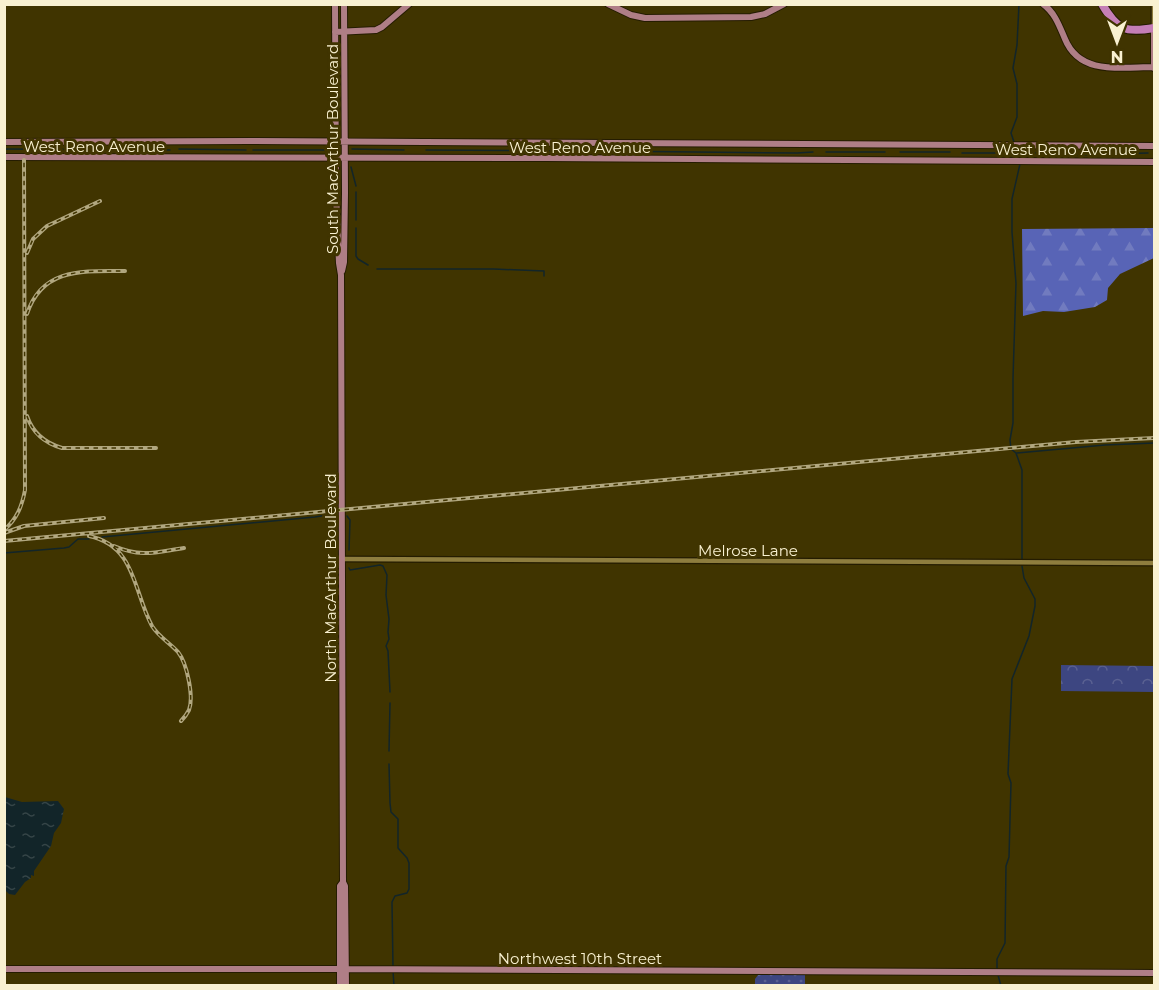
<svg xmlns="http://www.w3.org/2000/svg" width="1159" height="990" viewBox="0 0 1159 990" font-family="Montserrat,sans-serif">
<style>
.grass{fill:url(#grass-dots)}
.forest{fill:url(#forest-firs)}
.park{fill:url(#park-crowns)}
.water{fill:url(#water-ripples)}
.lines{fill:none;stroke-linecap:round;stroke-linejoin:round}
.stream{stroke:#122529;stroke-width:1.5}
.minor-casing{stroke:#241c00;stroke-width:7}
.major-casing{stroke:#241c00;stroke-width:8}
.highway-casing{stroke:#241c00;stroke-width:10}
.minor{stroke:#8e7d3e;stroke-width:4.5}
.major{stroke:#af7e86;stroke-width:6}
.highway{stroke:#c57eb6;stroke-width:8}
.rail-casing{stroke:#b1a77f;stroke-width:4}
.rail{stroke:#403400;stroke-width:1.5;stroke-dasharray:4.5;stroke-linecap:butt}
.labels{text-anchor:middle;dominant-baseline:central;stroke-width:6;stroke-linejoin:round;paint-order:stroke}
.street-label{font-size:15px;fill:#f9f1d1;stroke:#403400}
</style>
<defs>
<pattern id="grass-dots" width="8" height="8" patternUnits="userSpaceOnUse" patternTransform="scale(1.5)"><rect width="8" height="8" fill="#3d4681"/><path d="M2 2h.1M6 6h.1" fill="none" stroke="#5a6192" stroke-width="1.8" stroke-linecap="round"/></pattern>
<pattern id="forest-firs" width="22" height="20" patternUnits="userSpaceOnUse" patternTransform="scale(1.5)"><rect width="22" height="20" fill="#5864b6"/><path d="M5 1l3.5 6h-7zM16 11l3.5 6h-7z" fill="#717bbf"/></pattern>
<pattern id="park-crowns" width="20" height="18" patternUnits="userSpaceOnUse" patternTransform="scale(1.5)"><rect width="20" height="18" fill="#3d4681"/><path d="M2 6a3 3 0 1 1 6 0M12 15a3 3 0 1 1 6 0" fill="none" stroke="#5a6192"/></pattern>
<pattern id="water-ripples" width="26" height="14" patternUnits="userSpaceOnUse" patternTransform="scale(1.5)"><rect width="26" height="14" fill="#122529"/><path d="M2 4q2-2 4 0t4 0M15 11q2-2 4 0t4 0" fill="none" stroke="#354547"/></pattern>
</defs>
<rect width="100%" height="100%" fill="#403400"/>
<path class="grass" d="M758 975H805V985H755V979Z"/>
<path class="forest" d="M1154 228V258L1120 274 1108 288 1107 300 1095 307 1064 312 1043 311 1023 316 1022 229Z"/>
<path class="park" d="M1061 665 1154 666V692L1061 691Z"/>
<path class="water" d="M5 797 22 802 58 801 64 809 61 823 54 833 51 846 34 871V876L31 875V878L25 882 15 895 9 894 5 890Z"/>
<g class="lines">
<path class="stream" d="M1014 142 1011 133 1017 117V84L1013 68 1017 45 1019 4
M1015 147 1018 160
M4 149 170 150
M179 149 246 150
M352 149 404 150
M253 150H332
M426 150 595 151
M604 151 797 153 813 152
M826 152H885
M900 152H950
M962 153H1005
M1025 153H1039
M1047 153 1074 155 1148 153
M1020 164 1012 199V232L1016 283 1013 378V423L1010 440 1011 449 1016 453 1022 470V559
M351 167 356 186
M356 192V220
M356 228V256L358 259 368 265
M377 269H494L544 271V276
M1017 453 1105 445 1154 443
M347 516 350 520 349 550
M102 537 315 517 327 515H337
M4 553 64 548 69 547 78 539H89
M349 568 350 570 380 565 383 566 387 575 386 595 389 619 388 632 389 639 386 646 388 651 390 692
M389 751 390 703
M389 764 390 803 391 812 398 819V848L407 858 409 863V889L407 893 395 896 392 902 393 967
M997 970V959L1005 943 1006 866 1009 857 1011 783 1008 774 1012 679 1029 636 1035 606V599L1024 578 1022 566
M393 971 394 986
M998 975 1001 986"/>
<defs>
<path id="minor" d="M1154 4V28
M342 559 1154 563"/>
<path id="major" d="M335 4 336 195 339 263 341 275 343 882 345 886 346 986
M608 4 631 15 645 18 751 17 765 14 784 4
M1043 4C1055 13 1059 25 1065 39 1080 76 1122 67 1154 67
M1154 28V68
M335 32 376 30 382 27 409 4
M4 142 249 141 1154 146
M4 157 547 158 1154 162
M342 271 344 262 345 193 344 4
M4 969H340L1154 973
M340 986V886L343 882"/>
<path id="highway" d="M1102 4C1117 30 1125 33 1154 28"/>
</defs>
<use href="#minor" class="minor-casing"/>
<use href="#major" class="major-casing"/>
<use href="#highway" class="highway-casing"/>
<use href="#minor" class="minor"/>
<use href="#major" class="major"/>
<use href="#highway" class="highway"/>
<defs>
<path id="rail" d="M27 253 33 239 47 226 100 201
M27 314C42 267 84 271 125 271
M27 416C33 434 45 443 62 448H156
M4 530C17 519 22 506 25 490L24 160
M4 533 24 526 104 518
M89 536C136 546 133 591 152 626 159 637 170 643 178 652 187 663 194 697 189 710 187 714 184 718 181 721
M4 541 1076 442 1154 438
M114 546C142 558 156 552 184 548"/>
</defs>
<use href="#rail" class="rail-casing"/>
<use href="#rail" class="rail"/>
</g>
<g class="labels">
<g class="street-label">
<text x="94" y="146">West Reno Avenue</text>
<text x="580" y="147">West Reno Avenue</text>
<text transform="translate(332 149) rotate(-90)">South MacArthur Boulevard</text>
<text x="1066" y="149">West Reno Avenue</text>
<text x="748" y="550">Melrose Lane</text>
<text transform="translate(330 578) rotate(-90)">North MacArthur Boulevard</text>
<text x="580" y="958">Northwest 10th Street</text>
</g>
</g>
<rect width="1159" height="990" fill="none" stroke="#f9f1d1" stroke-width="12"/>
<g transform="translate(1117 42) rotate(180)" stroke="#403400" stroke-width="4.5" paint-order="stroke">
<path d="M0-4.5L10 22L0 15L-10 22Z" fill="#f9f1d1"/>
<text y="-9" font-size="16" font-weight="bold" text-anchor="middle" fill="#f9f1d1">N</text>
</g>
</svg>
